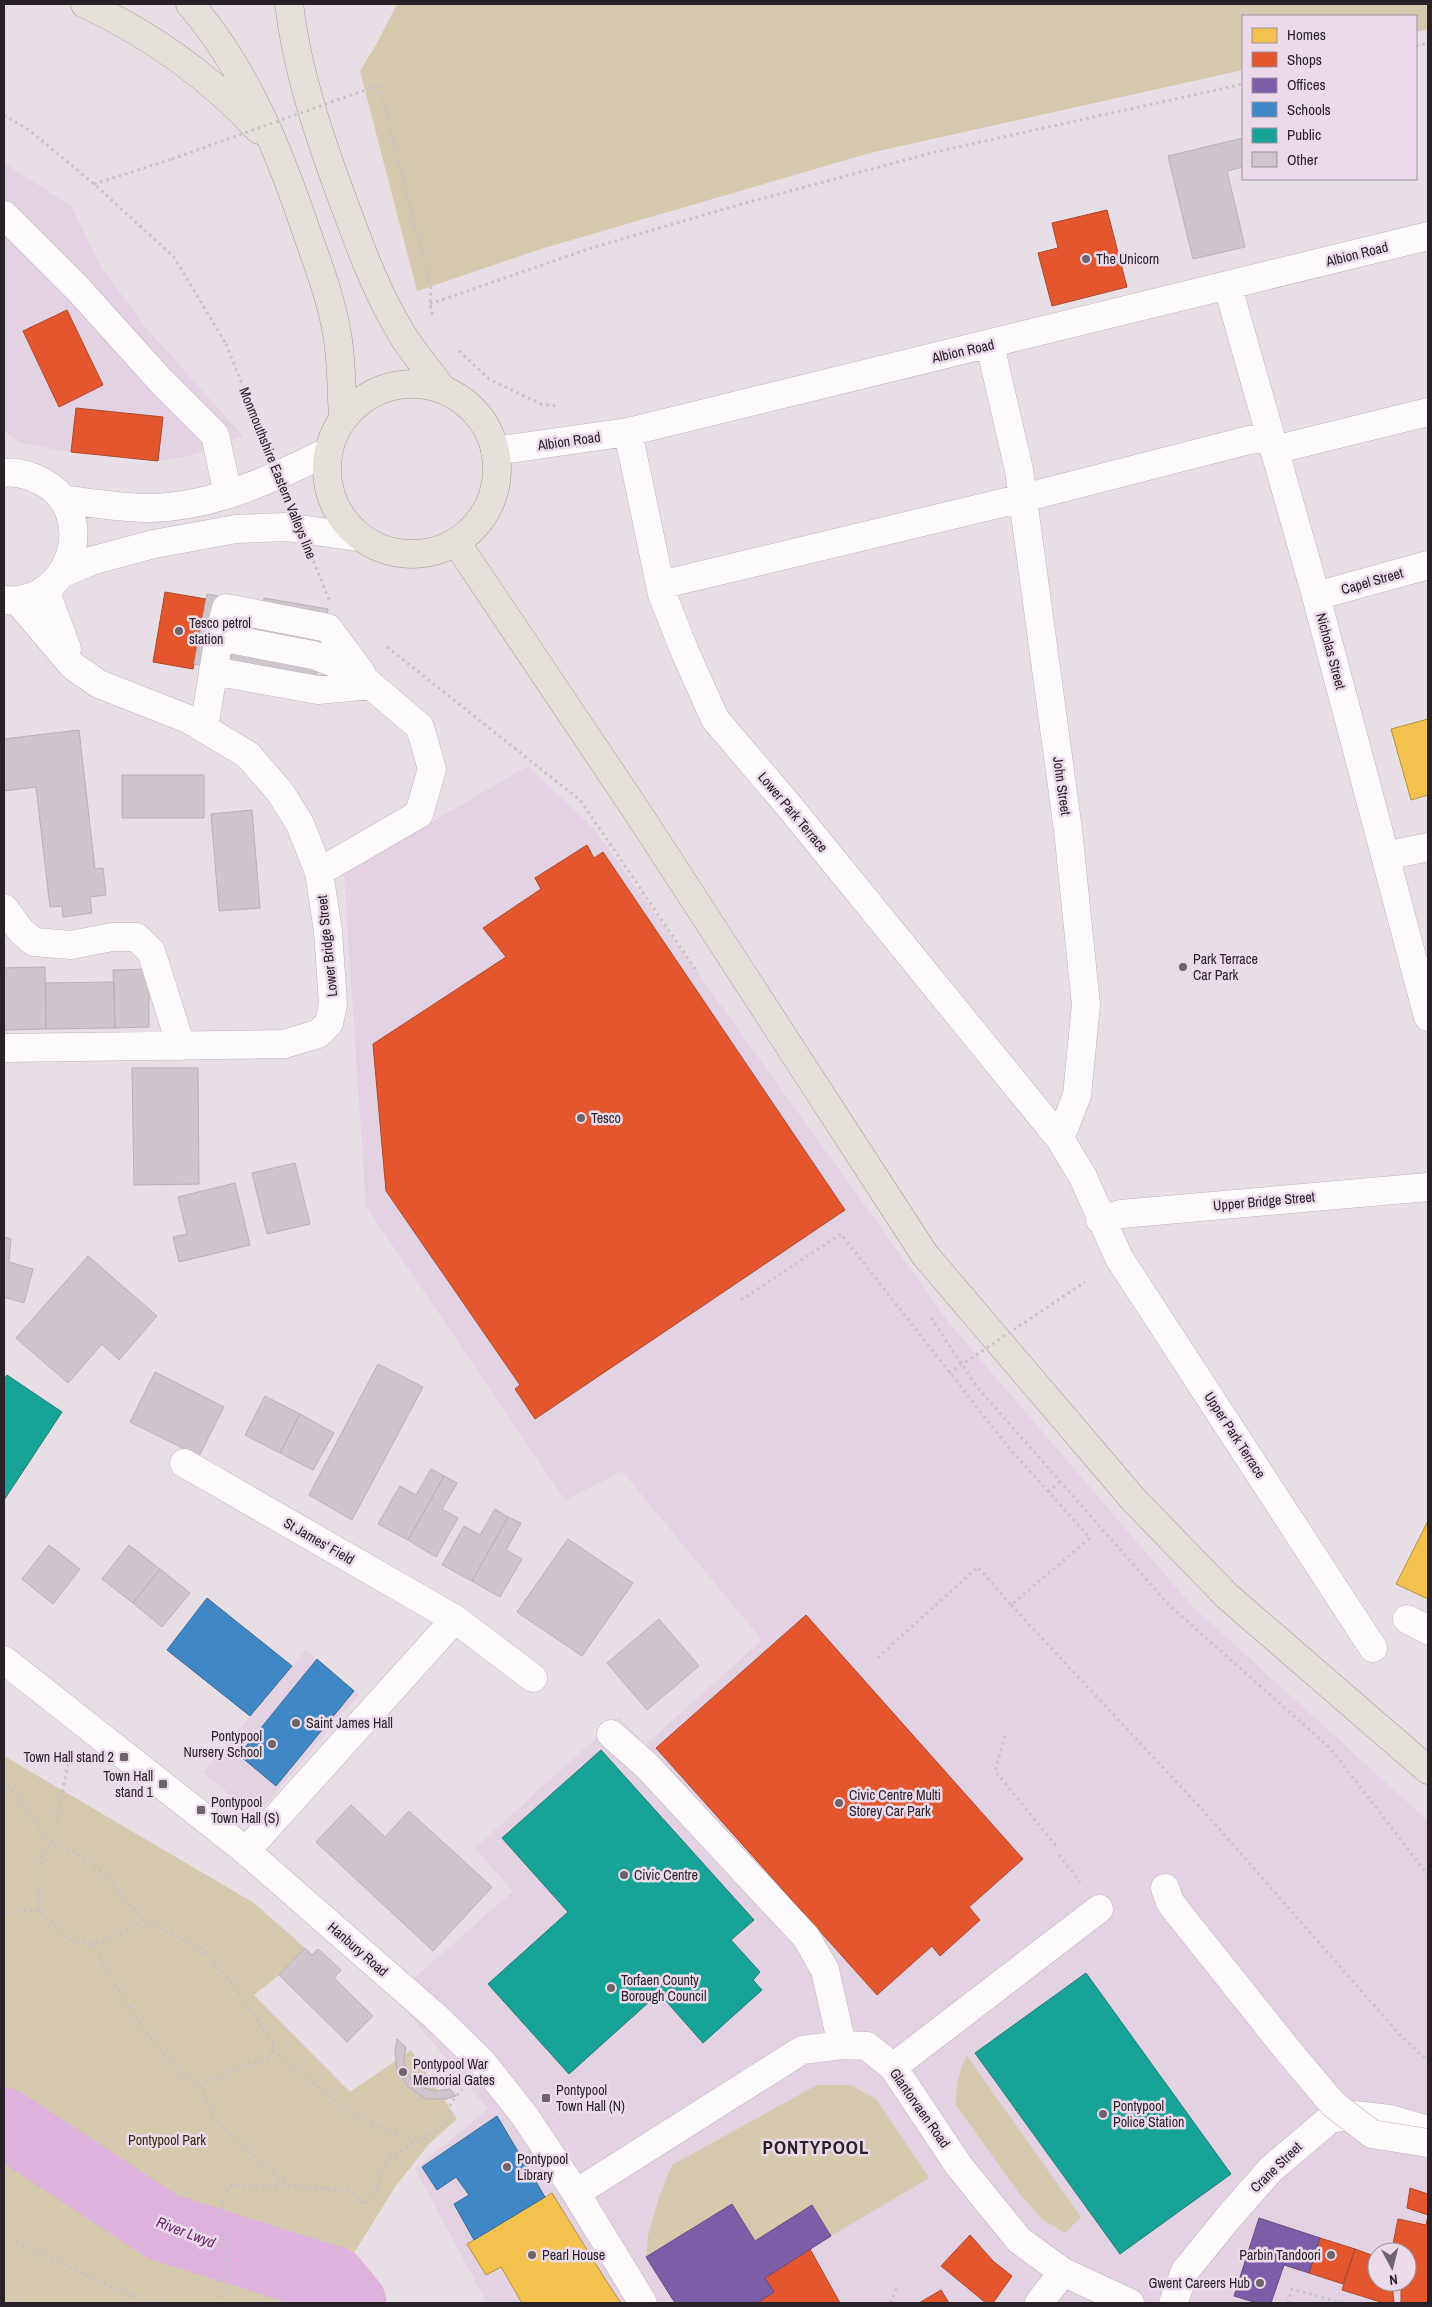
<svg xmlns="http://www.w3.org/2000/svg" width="1432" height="2307" viewBox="0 0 1432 2307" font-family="'Archivo Narrow',sans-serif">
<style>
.built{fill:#e3d2e1;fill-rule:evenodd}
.green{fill:#d5caae}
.homes{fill:#f2c14e;stroke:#b59143}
.shops{fill:#e4572e;stroke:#ac472c}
.offices{fill:#7b5ea7;stroke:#624c81}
.schools{fill:#3f88c5;stroke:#386996}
.public{fill:#17a398;stroke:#1c7c76}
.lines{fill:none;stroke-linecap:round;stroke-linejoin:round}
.river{stroke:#deb2dc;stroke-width:69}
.building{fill:#cec6cc;stroke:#b8b1b7}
.minor-casing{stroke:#bdb5bc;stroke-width:29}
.major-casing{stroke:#a39b91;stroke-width:29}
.path{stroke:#c6c3c5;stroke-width:3;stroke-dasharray:2.5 4;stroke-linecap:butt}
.minor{stroke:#fcfafb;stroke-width:28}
.major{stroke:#e5e1da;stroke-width:28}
.minor-bridge-casing{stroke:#bdb5bc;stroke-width:29;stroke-linecap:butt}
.path-bridge{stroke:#c6c3c5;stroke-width:3;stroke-dasharray:2.5 4;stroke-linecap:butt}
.minor-bridge{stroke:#fcfafb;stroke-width:28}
.poi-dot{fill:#6b646a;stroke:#ebdbea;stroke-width:2}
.labels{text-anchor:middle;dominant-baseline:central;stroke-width:5;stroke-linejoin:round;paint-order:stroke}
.street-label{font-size:14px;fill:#282228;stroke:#ebdbea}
.poi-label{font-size:14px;fill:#282228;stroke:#ebdbea;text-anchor:start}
.park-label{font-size:14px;fill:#312a06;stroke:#ebdbea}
.water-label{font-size:15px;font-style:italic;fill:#692569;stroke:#ebdbea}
.district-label{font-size:19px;font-weight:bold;letter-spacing:1px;fill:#282228;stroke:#ebdbea}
</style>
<rect width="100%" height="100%" fill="#e8dee6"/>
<path class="built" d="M4 163 72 207 99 264 146 328 243 436 189 456 158 461 71 452 20 443 4 431Z
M528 766 595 830 949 1323 1192 1606 1428 1821V2303H487L415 2169 488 2109 394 1996 513 1891 475 1848 619 1717 645 1745 762 1640 622 1471 565 1500 366 1206 344 873ZM1377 2252H1407V2282H1377Z
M306 1650 359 1694 256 1816 203 1772Z"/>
<path class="green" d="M397 4H1428V29L1416 32V16H1243V70L870 153 541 249 417 291 360 71 377 43Z
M4 1756 254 1903 305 1948 279 1975 254 1995 350 2092 411 2050 457 2119 428 2145 395 2187 323 2303H4Z
M967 2056 1081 2217 1065 2233 1043 2220 1019 2193 956 2105C956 2088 958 2072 967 2056Z
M817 2085H851L876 2099 929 2178 831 2236 812 2206 755 2241 732 2204 646 2257 648 2236 659 2197 672 2165Z"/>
<path class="homes" d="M1428 719V795L1411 800 1391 729Z
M1428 1521V1599L1396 1584Z
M552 2193 607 2282 621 2303H522L501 2267 486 2275 467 2244Z"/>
<path class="shops" d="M1107 210 1127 287 1052 306 1038 253 1058 248 1052 223Z
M67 310 103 385 59 407 23 331Z
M76 408 163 417 158 461 71 452Z
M165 592 206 599 193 669 153 662Z
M587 845 594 858 603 852 845 1210 535 1419 515 1389 520 1385 386 1191 373 1044 506 957 483 928 541 889 535 878Z
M806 1615 1023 1859 969 1907 980 1920 940 1956 932 1946 877 1995 656 1748Z
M1410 2188 1428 2194V2215L1407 2208Z
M1428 2216V2303H1401V2282H1407V2252H1393L1392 2249 1398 2219 1426 2225Z
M970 2235 993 2261 1012 2276 993 2303H986L941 2266Z
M1320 2238 1355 2249 1343 2284 1309 2273Z
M810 2249 840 2303H757L774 2292 765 2278Z
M1355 2249 1377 2257V2282H1392L1394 2303H1384L1342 2290Z
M941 2290 949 2303H919Z"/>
<path class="offices" d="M732 2204 755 2241 812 2205 831 2236 765 2278 774 2292 757 2303H675L646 2257Z
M1259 2218 1320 2238 1309 2273 1284 2265 1271 2303H1257L1234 2296Z"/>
<path class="schools" d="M207 1598 292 1666 250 1716 167 1650Z
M317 1659 354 1691 276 1786 239 1755Z
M497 2116 545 2197 474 2240 454 2204 469 2195 456 2177 437 2190 422 2167Z"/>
<path class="public" d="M7 1375 62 1412 4 1500V1380Z
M601 1750 754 1920 731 1940 760 1972 753 1980 762 1990 703 2043 659 1993 569 2074 488 1984 568 1912 502 1838Z
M1086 1973 1231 2174 1120 2254 975 2053Z"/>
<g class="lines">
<path class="river" d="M4 2122 163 2227 334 2281 352 2303"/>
</g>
<path class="building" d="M1243 138V167L1227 171 1245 247 1193 259 1168 156Z
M207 594 264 604V598L328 609 314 691 243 672 194 664Z
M79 730 95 869 103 868 106 895 90 897 92 913 63 917 62 906 50 907 36 787 4 791V739Z
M122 775H204V818H122Z
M252 810 260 908 219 911 211 814Z
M45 967 46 1029 4 1030V968Z
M149 969V1027L115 1028 113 970Z
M114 982 115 1028 46 1029V983Z
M132 1068H198L199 1184 134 1185Z
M295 1163 310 1224 267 1234 252 1173Z
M235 1183 250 1245 179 1262 173 1237 187 1234 178 1197Z
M4 1237 11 1239 9 1262 33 1269 24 1303 4 1297Z
M88 1256 157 1316 119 1360 102 1344 68 1383 16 1338Z
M378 1364 423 1387 352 1520 309 1495Z
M155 1372 224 1407 199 1456 130 1422Z
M265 1396 300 1414 280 1453 245 1435Z
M300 1414 334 1433 313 1470 280 1453Z
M431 1469 444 1476 408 1540 378 1524 400 1486 416 1495Z
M444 1476 457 1483 442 1509 458 1518 436 1557 408 1540Z
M495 1509 508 1517 472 1581 442 1565 464 1526 480 1535Z
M508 1517 521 1523 506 1550 522 1559 500 1597 472 1581Z
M568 1539 633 1583 582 1656 517 1612Z
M49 1545 80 1569 53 1604 22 1579Z
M129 1545 160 1569 133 1603 102 1579Z
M160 1569 190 1593 162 1627 133 1603Z
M659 1619 699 1666 647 1710 607 1663Z
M351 1805 385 1837 409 1811 492 1887 433 1951 316 1842Z
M305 1948 312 1955 318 1949 341 1970 334 1978 373 2016 347 2042 279 1975Z
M397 2039 406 2047 404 2058 405 2068 410 2078 417 2086 434 2091 450 2089 456 2096 446 2099H426L408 2087 397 2069 395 2051Z"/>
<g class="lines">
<defs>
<path id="minor" d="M4 215 79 290 161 381 215 435 228 494
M1228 287 1316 596 1428 1017
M990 345 1019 470 1068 830 1086 1005 1077 1095 1060 1139 1083 1177 1119 1258 1373 1648
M628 432 662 594 685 652 715 719 789 806 1060 1139
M1274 450 1428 412
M495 451 628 432 1428 236
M4 473C17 471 29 475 41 481 101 512 71 607 4 600
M62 499C91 503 121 508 150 508 213 507 272 479 327 452
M63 573 94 560 154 544 236 529 286 527 358 537
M660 585 1023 498 1249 440 1271 438
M45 590 67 649
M1316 596 1428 565
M219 637 226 608 328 628 362 674
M213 671 318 690 371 685
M204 728 219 637 313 655 353 670 420 727 432 769 419 814 319 872
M1386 856 1428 847
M4 908 21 931 34 942 71 945 112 937H136L151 951 181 1046
M4 1048 284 1044 318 1034 329 1023 333 1004 328 931 319 872 300 824 280 792 248 755 188 719 99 684 73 666 17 600
M1100 1220 1121 1214 1428 1187
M184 1463 455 1619 533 1678
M1407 1619 1428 1630
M4 1660 246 1851 436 2017 482 2062 524 2115 576 2193 643 2303
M611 1734 647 1766 806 1937 825 1970 842 2045
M246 1851 455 1619
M1165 1888 1170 1902 1179 1914 1290 2053
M893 2067 1099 1909
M576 2193 802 2050 842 2045 867 2046 893 2067 959 2166 1019 2240 1063 2272 1130 2303
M1039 2303 1063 2272
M1173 2303 1185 2271 1228 2218 1271 2169 1330 2119 1353 2115 1390 2119 1428 2130"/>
<path id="major" d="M85 4C151 35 209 76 259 130
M190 4C248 71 281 156 309 239 320 270 332 302 337 334 342 361 341 390 343 417
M289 4C297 71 319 136 342 198 359 244 375 289 400 331 412 352 429 370 443 390
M327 469a85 85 0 1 1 170 0a85 85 0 1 1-170 0Z
M456 542 638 813 925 1255 1133 1499 1227 1596 1428 1770"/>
</defs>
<use href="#minor" class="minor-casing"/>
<use href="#major" class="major-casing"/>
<path class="path" d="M1416 46 1428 43
M379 85 431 288 430 304 433 318
M4 115 29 130 94 184 174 257 226 344
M94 184 172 159
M430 304 588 249 738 205 931 153 1243 84
M459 351 489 379 541 404 556 406
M387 647 580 800 698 973
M741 1300 841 1234 1009 1448 1090 1538 1011 1605 978 1567 875 1660
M931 1318 977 1387 1169 1605 1331 1749 1428 1875
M1048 1492 1061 1481
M1011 1605 1199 1806 1401 2036 1428 2061
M1005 1736 995 1771 1057 1847
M4 1778 52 1845 76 1852 102 1872 144 1920 202 1949 227 1977 274 2044 270 2057 232 2070 202 2085 213 2118 286 2185
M1059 1855 1080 1882
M40 1910 39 1875 43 1854 52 1845 70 1754
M4 1913 40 1910C48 1918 56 1928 65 1935 90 1954 123 1935 144 1920
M93 1944 112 1979 146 2033 182 2075 202 2085
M272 2050 349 2112 380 2128 419 2140
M4 2237 148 2303
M216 2303 227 2288 222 2201 230 2185 266 2187 286 2185 349 2191 365 2205 378 2185 387 2159 446 2125 451 2103 462 2089
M890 2303 898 2285
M1288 2303 1292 2289 1342 2303"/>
<use href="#minor" class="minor"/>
<use href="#major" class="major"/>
<defs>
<path id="minor-bridge" d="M1290 2053 1333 2104 1372 2134 1428 2143"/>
</defs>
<use href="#minor-bridge" class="minor-bridge-casing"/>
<path class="path-bridge" d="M172 159 379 85
M226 344 330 602
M949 1373 1085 1282"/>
<use href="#minor-bridge" class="minor-bridge"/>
</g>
<g class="poi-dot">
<circle cx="1086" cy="259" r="5"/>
<circle cx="179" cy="631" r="5"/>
<circle cx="1183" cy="967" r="5"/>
<circle cx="581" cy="1118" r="5"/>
<circle cx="296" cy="1723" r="5"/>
<circle cx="272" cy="1744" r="5"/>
<rect x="119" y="1752" width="10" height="10" rx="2.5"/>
<rect x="158" y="1779" width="10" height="10" rx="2.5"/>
<circle cx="839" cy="1803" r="5"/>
<rect x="196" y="1805" width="10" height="10" rx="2.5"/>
<circle cx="624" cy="1875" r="5"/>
<circle cx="611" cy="1988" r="5"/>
<circle cx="403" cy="2072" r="5"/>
<rect x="541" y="2093" width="10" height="10" rx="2.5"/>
<circle cx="1103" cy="2114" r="5"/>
<circle cx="507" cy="2167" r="5"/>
<circle cx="532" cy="2255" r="5"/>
<circle cx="1331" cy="2255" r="5"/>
<circle cx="1260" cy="2283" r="5"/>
</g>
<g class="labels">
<g class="street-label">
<text transform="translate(1357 254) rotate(-14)">Albion Road</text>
<text transform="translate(963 351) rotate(-13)">Albion Road</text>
<text transform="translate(569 441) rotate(-8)">Albion Road</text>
<text transform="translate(278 473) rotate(68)">Monmouthshire Eastern Valleys line</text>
<text transform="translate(1372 581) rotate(-16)">Capel Street</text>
<text transform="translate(1331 651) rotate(75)">Nicholas Street</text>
<text transform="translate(1062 786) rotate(82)">John Street</text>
<text transform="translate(793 812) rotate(50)">Lower Park Terrace</text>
<text transform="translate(327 946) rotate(-96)">Lower Bridge Street</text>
<text transform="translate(1264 1201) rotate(-5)">Upper Bridge Street</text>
<text transform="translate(1235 1435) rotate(57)">Upper Park Terrace</text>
<text transform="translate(319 1541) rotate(30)">St James' Field</text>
<text transform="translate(358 1949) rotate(41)">Hanbury Road</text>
<text transform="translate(920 2108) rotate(55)">Glantorvaen Road</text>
<text transform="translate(1276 2167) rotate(-44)">Crane Street</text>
</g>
<g class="poi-label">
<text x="1096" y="259">The Unicorn</text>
<text x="189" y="623">Tesco petrol<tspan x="189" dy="16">station</tspan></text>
<text x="1193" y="959">Park Terrace<tspan x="1193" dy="16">Car Park</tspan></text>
<text x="591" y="1118">Tesco</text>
<text x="306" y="1723">Saint James Hall</text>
<text x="262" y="1736" text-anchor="end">Pontypool<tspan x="262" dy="16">Nursery School</tspan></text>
<text x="114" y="1757" text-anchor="end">Town Hall stand 2</text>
<text x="153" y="1776" text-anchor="end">Town Hall<tspan x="153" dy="16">stand 1</tspan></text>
<text x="849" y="1795">Civic Centre Multi<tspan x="849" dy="16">Storey Car Park</tspan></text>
<text x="211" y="1802">Pontypool<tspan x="211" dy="16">Town Hall (S)</tspan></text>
<text x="634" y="1875">Civic Centre</text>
<text x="621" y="1980">Torfaen County<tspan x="621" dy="16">Borough Council</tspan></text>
<text x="413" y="2064">Pontypool War<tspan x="413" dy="16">Memorial Gates</tspan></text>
<text x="556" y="2090">Pontypool<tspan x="556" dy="16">Town Hall (N)</tspan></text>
<text x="1113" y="2106">Pontypool<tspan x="1113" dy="16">Police Station</tspan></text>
<text x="517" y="2159">Pontypool<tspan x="517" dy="16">Library</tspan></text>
<text x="542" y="2255">Pearl House</text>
<text x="1321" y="2255" text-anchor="end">Parbin Tandoori</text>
<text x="1250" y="2283" text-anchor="end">Gwent Careers Hub</text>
</g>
<g class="park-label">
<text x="167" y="2140">Pontypool Park</text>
</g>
<g class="water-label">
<text transform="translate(186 2232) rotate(21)">River Lwyd</text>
</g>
<g class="district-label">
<text x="816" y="2147">PONTYPOOL</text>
</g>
</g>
<rect width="1432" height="2307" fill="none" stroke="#282228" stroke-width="10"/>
<rect x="1242" y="15" width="175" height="165" fill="#ebdbea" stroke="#9d919c"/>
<rect x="1252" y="28" width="25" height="15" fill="#f2c14e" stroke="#9d919c"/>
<text x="1287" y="40" font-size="15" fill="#282228">Homes</text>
<rect x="1252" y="52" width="25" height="15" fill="#e4572e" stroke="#9d919c"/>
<text x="1287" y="65" font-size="15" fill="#282228">Shops</text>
<rect x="1252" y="78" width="25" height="15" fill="#7b5ea7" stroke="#9d919c"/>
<text x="1287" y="90" font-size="15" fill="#282228">Offices</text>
<rect x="1252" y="102" width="25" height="15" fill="#3f88c5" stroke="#9d919c"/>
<text x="1287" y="115" font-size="15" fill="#282228">Schools</text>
<rect x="1252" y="128" width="25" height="15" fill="#17a398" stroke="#9d919c"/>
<text x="1287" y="140" font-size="15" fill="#282228">Public</text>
<rect x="1252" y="152" width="25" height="15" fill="#cec6cc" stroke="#9d919c"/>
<text x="1287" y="165" font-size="15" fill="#282228">Other</text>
<g transform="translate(1392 2267) rotate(173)"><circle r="24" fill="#ebdbea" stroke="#9d919c"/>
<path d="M0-4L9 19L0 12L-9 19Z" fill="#6b646a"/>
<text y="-8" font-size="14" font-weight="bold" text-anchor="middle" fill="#282228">N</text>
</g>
</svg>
